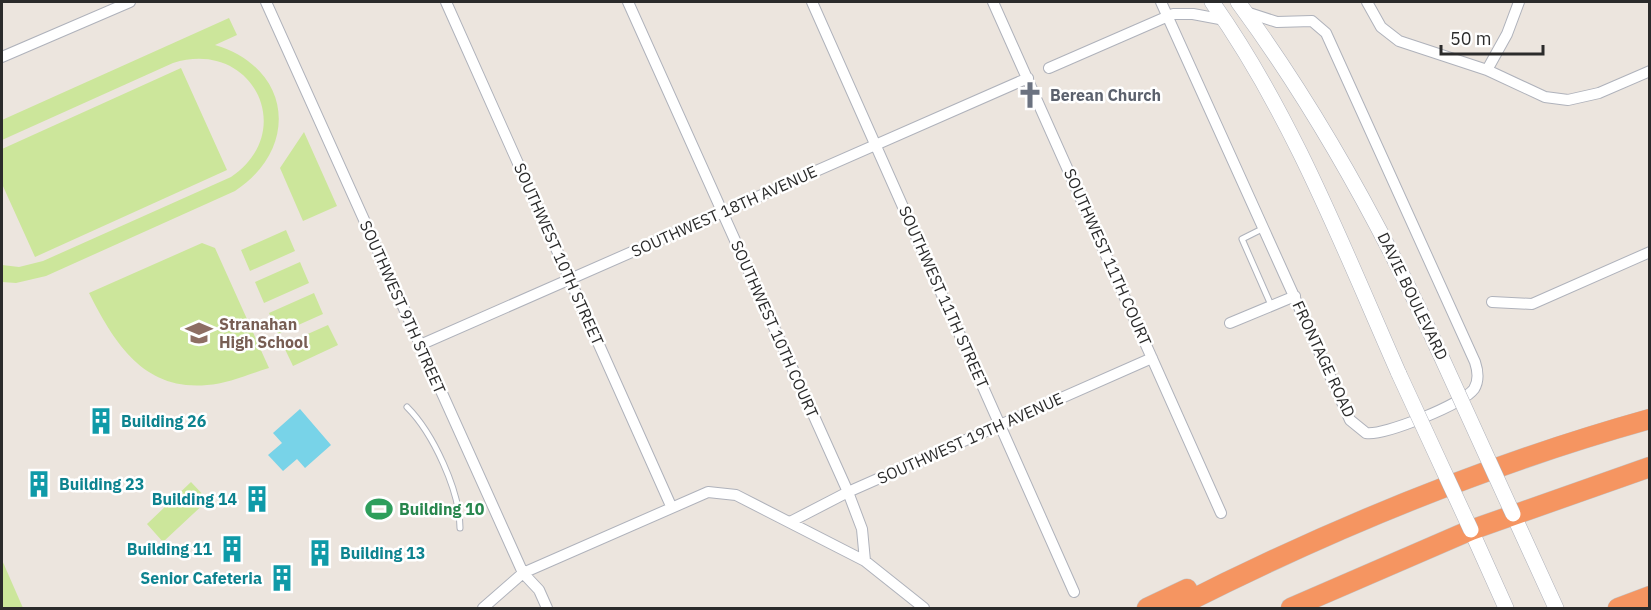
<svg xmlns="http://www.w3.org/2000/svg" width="1651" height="610" viewBox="0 0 1651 610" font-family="'IBM Plex Sans',sans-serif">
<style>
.pitch{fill:#cce69b}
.water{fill:#78d3e8}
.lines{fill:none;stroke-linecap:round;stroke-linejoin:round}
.lane-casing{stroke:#afb2bb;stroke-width:7}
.street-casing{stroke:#afb2bb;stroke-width:12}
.secondary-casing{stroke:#afb2bb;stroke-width:16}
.highway-casing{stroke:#c4c4c4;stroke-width:21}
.lane{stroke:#fff;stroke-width:5}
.street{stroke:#fff;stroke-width:10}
.secondary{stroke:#fff;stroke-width:15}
.highway{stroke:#f59561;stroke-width:20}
.secondary-bridge-casing{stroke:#afb2bb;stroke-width:16;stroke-linecap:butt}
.secondary-bridge{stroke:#fff;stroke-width:15}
.labels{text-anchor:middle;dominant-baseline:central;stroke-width:5;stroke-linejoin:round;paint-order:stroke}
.worship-label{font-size:16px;font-weight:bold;fill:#5b616d;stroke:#fff;text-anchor:start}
.street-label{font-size:16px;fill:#2b2b2b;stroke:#fff}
.education-label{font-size:16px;font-weight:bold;fill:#785e54;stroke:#fff;text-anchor:start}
.culture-label{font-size:16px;font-weight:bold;fill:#0d838f;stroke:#fff;text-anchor:start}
.leisure-label{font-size:16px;font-weight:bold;fill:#27864d;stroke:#fff;text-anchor:start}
</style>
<rect width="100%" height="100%" fill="#ece5de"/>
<path class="pitch" d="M229 18 237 35 215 45C292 68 300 148 235 191L46 276 16 283 2 282V265L19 267 43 261 231 177C299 131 252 38 173 63L2 140V120Z
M181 68 227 170 35 257 2 184V149Z
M304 132 337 206 303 221 280 168Z
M286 230 295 251 250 271 241 250Z
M202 243 215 248 269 368C249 374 227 384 207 385 143 391 114 342 89 293Z
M300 262 309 283 264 303 255 282Z
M314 293 323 314 278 334 269 313Z
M328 325 338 345 293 366 283 345Z
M191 482 208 500 163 542 147 524Z
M2 560 23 608H2Z"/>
<path class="water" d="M300 409 331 445 305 468 297 459 283 471 268 455 282 443 273 433Z"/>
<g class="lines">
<defs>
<path id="lane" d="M1264 228 1242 239 1271 305
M407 407C433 433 460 491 460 528"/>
<path id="street" d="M266 2 523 573 539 590 547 608
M446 2 671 506
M628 2 848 492 862 529 865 561
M812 2 1074 592
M993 2 1221 513
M1161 2 1350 420 1366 433C1384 436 1463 404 1474 389 1479 381 1478 371 1475 362L1326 33 1312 21 1277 22 1246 12
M1367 2 1381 27 1399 41 1487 70 1545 97 1568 100 1599 93 1650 71
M2 57 130 2
M1049 68 1173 14H1193L1225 20
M1487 70 1507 34 1519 2
M1492 302 1532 304 1650 252
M1230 323 1295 296
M420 345 1028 78
M790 522 848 492 1152 358
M483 608 523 573 708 492 736 495 865 561 924 608"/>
<path id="secondary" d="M1212 2C1292 115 1343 247 1399 374
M1238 2C1319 112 1384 231 1441 356
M1513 514 1556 608
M1471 530 1506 608"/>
<path id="highway" d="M1147 608 1187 589
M1175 608C1326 531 1485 465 1650 419
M1291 608 1471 530 1650 467
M1618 608 1650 596"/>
</defs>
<use href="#lane" class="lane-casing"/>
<use href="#street" class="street-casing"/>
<use href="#secondary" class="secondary-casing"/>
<use href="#highway" class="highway-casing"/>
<use href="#lane" class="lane"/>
<use href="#street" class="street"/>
<use href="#secondary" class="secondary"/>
<use href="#highway" class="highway"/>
<defs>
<path id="secondary-bridge" d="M1441 356 1513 514
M1399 374 1471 530"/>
</defs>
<use href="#secondary-bridge" class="secondary-bridge-casing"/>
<use href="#secondary-bridge" class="secondary-bridge"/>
</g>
<defs>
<symbol id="church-bare" viewBox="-9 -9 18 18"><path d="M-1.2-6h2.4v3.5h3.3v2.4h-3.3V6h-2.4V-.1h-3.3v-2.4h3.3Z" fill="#6b7280" stroke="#fff" stroke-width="2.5" paint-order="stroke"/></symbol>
<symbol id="school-bare" viewBox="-9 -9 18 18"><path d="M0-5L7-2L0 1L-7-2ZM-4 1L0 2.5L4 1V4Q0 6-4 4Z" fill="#8d6e63" stroke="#fff" stroke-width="2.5" paint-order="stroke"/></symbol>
<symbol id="building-bare" viewBox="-9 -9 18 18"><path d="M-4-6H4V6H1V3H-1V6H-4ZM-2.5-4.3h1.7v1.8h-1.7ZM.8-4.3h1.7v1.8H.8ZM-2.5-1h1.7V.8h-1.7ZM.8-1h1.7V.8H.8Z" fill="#0f9aa8" stroke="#fff" stroke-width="2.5" paint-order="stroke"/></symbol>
<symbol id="stadium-bare" viewBox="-9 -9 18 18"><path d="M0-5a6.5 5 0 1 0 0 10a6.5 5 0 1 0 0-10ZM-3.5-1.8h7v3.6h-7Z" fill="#2e9e5b" stroke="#fff" stroke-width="2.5" paint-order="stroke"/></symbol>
</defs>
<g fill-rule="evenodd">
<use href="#church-bare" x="1011" y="76" width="38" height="38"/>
<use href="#school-bare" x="180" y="314" width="38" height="38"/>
<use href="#building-bare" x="82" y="402" width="38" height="38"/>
<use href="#building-bare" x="20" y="465" width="38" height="38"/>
<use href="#building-bare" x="238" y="480" width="38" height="38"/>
<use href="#stadium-bare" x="360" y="490" width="38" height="38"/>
<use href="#building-bare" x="213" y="530" width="38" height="38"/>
<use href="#building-bare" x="301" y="534" width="38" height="38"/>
<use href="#building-bare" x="263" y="559" width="38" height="38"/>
</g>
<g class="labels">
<g class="worship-label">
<text x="1050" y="95">Berean Church</text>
</g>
<g class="street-label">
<text transform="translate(724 211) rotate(-24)">SOUTHWEST 18TH AVENUE</text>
<text transform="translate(559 254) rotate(66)">SOUTHWEST 10TH STREET</text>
<text transform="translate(1108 257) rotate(66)">SOUTHWEST 11TH COURT</text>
<text transform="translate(1413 296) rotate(64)">DAVIE BOULEVARD</text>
<text transform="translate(944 297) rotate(66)">SOUTHWEST 11TH STREET</text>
<text transform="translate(403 307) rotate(66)">SOUTHWEST 9TH STREET</text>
<text transform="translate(775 329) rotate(66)">SOUTHWEST 10TH COURT</text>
<text transform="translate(1324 359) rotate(65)">FRONTAGE ROAD</text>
<text transform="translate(970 438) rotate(-24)">SOUTHWEST 19TH AVENUE</text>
</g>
<g class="education-label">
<text x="219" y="324">Stranahan<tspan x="219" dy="18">High School</tspan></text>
</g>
<g class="culture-label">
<text x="121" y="421">Building 26</text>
<text x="59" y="484">Building 23</text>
<text x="237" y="499" text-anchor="end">Building 14</text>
<text x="212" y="549" text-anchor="end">Building 11</text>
<text x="340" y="553">Building 13</text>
<text x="262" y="578" text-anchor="end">Senior Cafeteria</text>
</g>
<g class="leisure-label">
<text x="399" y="509">Building 10</text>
</g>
</g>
<rect width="1651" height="610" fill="none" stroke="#2b2b2b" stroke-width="6"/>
<path d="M1441 45v9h102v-9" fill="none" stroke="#2b2b2b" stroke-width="3"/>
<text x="1450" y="45" font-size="18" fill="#2b2b2b" stroke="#ffffff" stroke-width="4.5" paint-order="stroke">50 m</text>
</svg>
